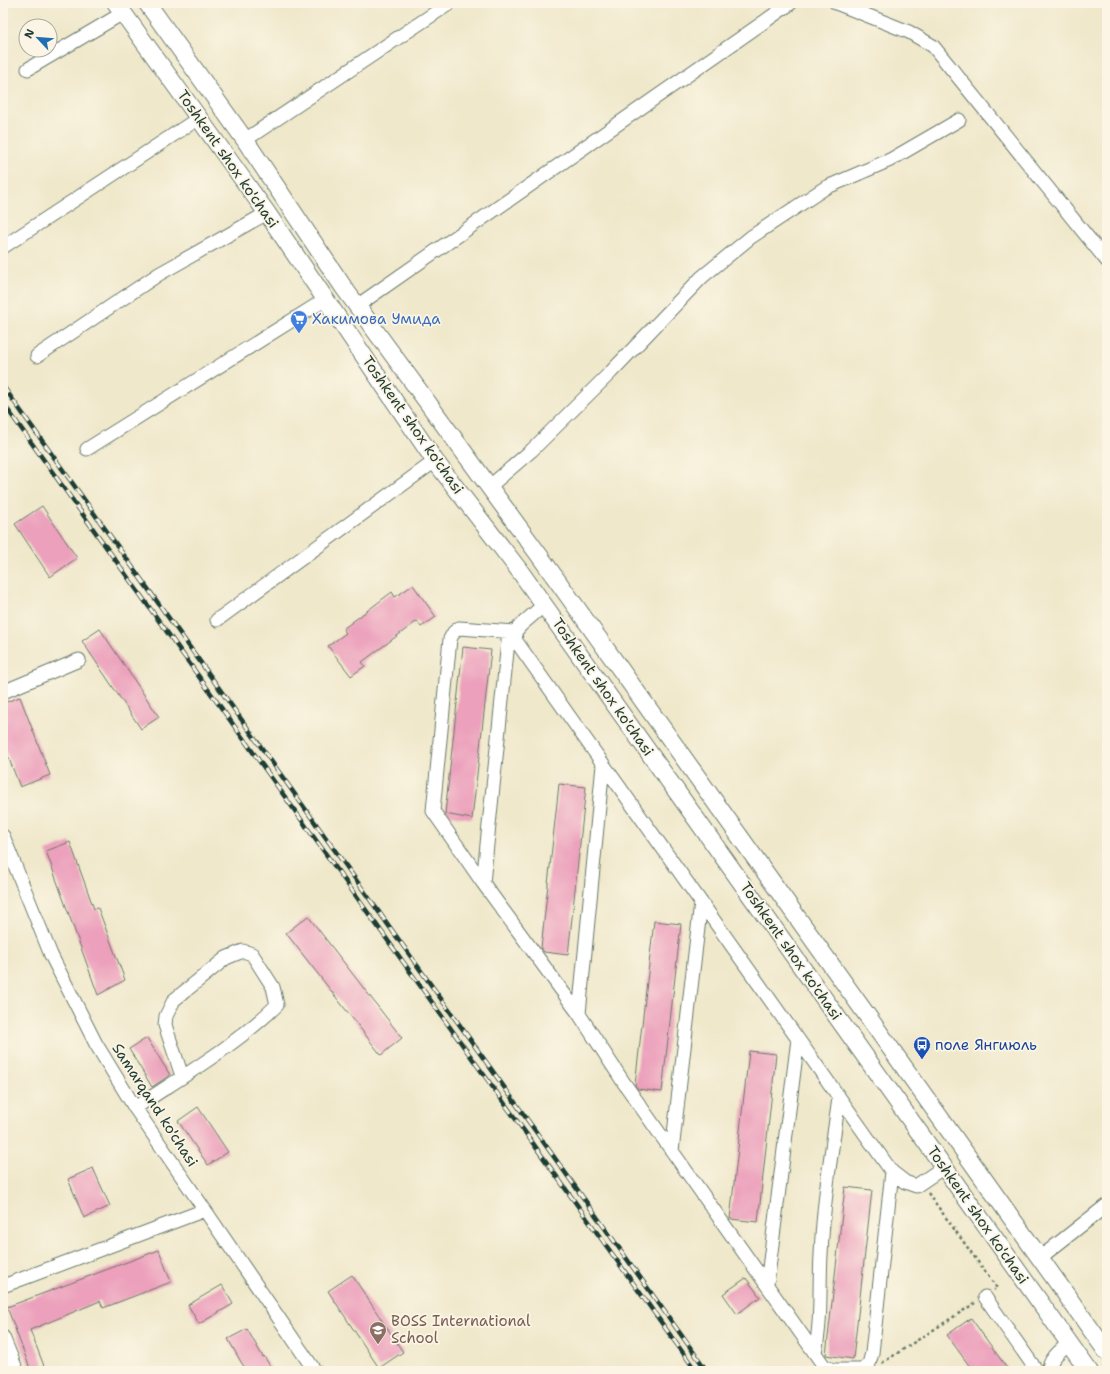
<svg xmlns="http://www.w3.org/2000/svg" width="1110" height="1374" viewBox="0 0 1110 1374" font-family="'Shantell Sans',sans-serif">
<style>
.building{fill:#eca0bc}
.lines{fill:none;stroke-linecap:round;stroke-linejoin:round}
.minor-casing{stroke:#687969;stroke-width:15}
.major-casing{stroke:#687969;stroke-width:19}
.path{stroke:#687969;stroke-width:2.5;stroke-dasharray:3 3;stroke-linecap:butt}
.minor{stroke:#fff;stroke-width:13}
.major{stroke:#fff;stroke-width:17}
.rail-casing{stroke:#1f3d34;stroke-width:4.5}
.rail{stroke:#fcf5e5;stroke-width:3;stroke-dasharray:9;stroke-linecap:butt}
.labels{text-anchor:middle;dominant-baseline:central;stroke-width:3.5;stroke-linejoin:round;paint-order:stroke}
.street-label{font-size:15px;fill:#1f3d34;stroke:#fcf5e5}
.shop-label{font-size:15px;fill:#366cbe;stroke:#fcf5e5;text-anchor:start}
.transit-label{font-size:15px;fill:#164399;stroke:#fcf5e5;text-anchor:start}
.education-label{font-size:15px;fill:#785e54;stroke:#fcf5e5;text-anchor:start}
</style>
<rect width="100%" height="100%" fill="#fcf5e5"/>
<filter id="ink" filterUnits="userSpaceOnUse"><feTurbulence type="fractalNoise" baseFrequency=".025" numOctaves="2"/><feDisplacementMap in="SourceGraphic" scale="8" xChannelSelector="R" yChannelSelector="G"/><feConvolveMatrix kernelMatrix="1 2 1 2 8 2 1 2 1" color-interpolation-filters="sRGB"/></filter>
<filter id="wash" filterUnits="userSpaceOnUse"><feTurbulence type="fractalNoise" baseFrequency=".012" numOctaves="4" result="noise"/><feDisplacementMap in="SourceGraphic" scale="16" xChannelSelector="R" yChannelSelector="G"/><feGaussianBlur stdDeviation="0.9" result="paint"/><feColorMatrix in="noise" values="0 0 0 0 0 0 0 0 0 0 0 0 0 0 0 0 0 1.4 0 .05"/><feComposite in="paint" operator="in"/></filter>
<g filter="url(#wash)">
<rect width="100%" height="100%" fill="#efe8cb"/>
<g id="blocks">
<path class="building" d="M42 506 77 558 50 577 15 524Z
M413 585 436 617 421 627 417 621 362 662 365 666 351 676 328 646 346 633 343 629 392 592 395 597Z
M100 629 159 717 141 729 82 641Z
M463 647 491 650 472 819 445 814Z
M20 697 50 775 20 787 3 743V703Z
M559 784 586 787 568 955 544 952 541 948Z
M70 842 94 909 98 908 125 980 98 995 46 851Z
M308 916 402 1038 381 1055 286 933Z
M654 921 681 924 662 1092 638 1089 635 1085Z
M147 1038 170 1075 152 1087 129 1049Z
M749 1051 776 1054 758 1222 730 1219Z
M198 1107 228 1152 208 1165 178 1121Z
M93 1168 110 1206 84 1218 68 1179Z
M845 1187 872 1190 853 1359 826 1355Z
M159 1250 171 1282 103 1308 100 1301 30 1330 46 1371H31L7 1307Z
M352 1275 403 1352 379 1368 328 1291Z
M746 1278 760 1297 737 1314 723 1294Z
M222 1285 233 1304 199 1324 188 1305Z
M971 1318 1009 1371H973L947 1335Z
M247 1329 263 1357 264 1356 273 1371H247L241 1362 228 1339Z"/>
</g>
</g>
<g filter="url(#ink)">
<use href="#blocks" fill-opacity="0" stroke="#687969" stroke-width="1"/>
<g class="lines">
<defs>
<path id="minor" d="M836 3 909 32 933 46 1107 261
M28 69 123 13
M245 140 450 3
M3 247 199 118
M357 306 791 3
M37 356 159 274 267 213
M87 449 326 299
M489 487 532 450 611 372 702 277 751 237 825 188 890 160 959 120
M544 605 521 625 515 632 516 641 892 1172 905 1182 916 1186 944 1167
M217 620 435 461
M515 632 459 628 454 632 450 639 433 811 483 883 579 1014 624 1083 824 1366 833 1370H862L869 1364 872 1353 892 1172
M3 692 79 660
M3 836 51 955 96 1044 135 1108 315 1371
M483 883 509 632
M579 1014 603 765
M135 1108C183 1076 236 1045 277 1005L273 987 252 954 243 951 226 958 174 1000 166 1016 165 1025 182 1076
M672 1151 701 902
M1041 1257 1107 1205
M767 1284 798 1039
M3 1286 205 1210
M985 1297 1037 1371
M3 1337 17 1371
M815 1352C822 1320 819 1288 821 1255 823 1202 832 1150 839 1098
M1048 1371C1050 1358 1060 1351 1069 1343"/>
<path id="major" d="M116 3 267 213 435 461 519 570 1089 1371
M147 3 245 140 344 288 539 555 1107 1352"/>
</defs>
<use href="#minor" class="minor-casing"/>
<use href="#major" class="major-casing"/>
<path class="path" d="M928 1193 997 1288 994 1290
M882 1363 975 1303"/>
<use href="#minor" class="minor"/>
<use href="#major" class="major"/>
<defs>
<path id="rail" d="M3 386 707 1371
M3 403 696 1371"/>
</defs>
<use href="#rail" class="rail-casing"/>
<use href="#rail" class="rail"/>
</g>
</g>
<defs>
<symbol id="supermarket-pin" viewBox="-11 -11 22 30"><path d="M0 17L-7.5 6A9.5 9.5 0 1 1 7.5 6Z" fill="#3f7fe0" stroke="#fcf5e5"/><path d="M-6-5.5h2.5l.6 2H6L4.5 2H-2.5L-4.4-4H-6ZM-1.5 3.2a1.3 1.3 0 1 0 .1 0ZM3 3.2a1.3 1.3 0 1 0 .1 0Z" fill="#fff"/></symbol>
<symbol id="bus-pin" viewBox="-11 -11 22 30"><path d="M0 17L-7.5 6A9.5 9.5 0 1 1 7.5 6Z" fill="#1a4fb4" stroke="#fcf5e5"/><path d="M-5-6H5V4H4V6H2V4H-2V6H-4V4H-5ZM-3.5-4V0h7V-4ZM-3.5 1.2v1.5H-2V1.2ZM2 1.2v1.5H3.5V1.2Z" fill="#fff"/></symbol>
<symbol id="school-pin" viewBox="-11 -11 22 30"><path d="M0 17L-7.5 6A9.5 9.5 0 1 1 7.5 6Z" fill="#8d6e63" stroke="#fcf5e5"/><path d="M0-5L7-2L0 1L-7-2ZM-4 1L0 2.5L4 1V4Q0 6-4 4Z" fill="#fff"/></symbol>
</defs>
<g fill-rule="evenodd">
<use href="#supermarket-pin" x="289" y="309" width="20" height="27"/>
<use href="#bus-pin" x="912" y="1035" width="20" height="27"/>
<use href="#school-pin" x="368" y="1320" width="20" height="27"/>
</g>
<g class="labels">
<g class="street-label">
<text transform="translate(228 159) rotate(55)">Toshkent shox ko'chasi</text>
<text transform="translate(413 425) rotate(55)">Toshkent shox ko'chasi</text>
<text transform="translate(603 687) rotate(55)">Toshkent shox ko'chasi</text>
<text transform="translate(791 951) rotate(55)">Toshkent shox ko'chasi</text>
<text transform="translate(155 1105) rotate(57)">Samarqand ko'chasi</text>
<text transform="translate(978 1215) rotate(55)">Toshkent shox ko'chasi</text>
</g>
<g class="shop-label">
<text x="312" y="319">Хакимова Умида</text>
</g>
<g class="transit-label">
<text x="935" y="1045">поле Янгиюль</text>
</g>
<g class="education-label">
<text x="391" y="1321">BOSS International<tspan x="391" dy="17">School</tspan></text>
</g>
</g>
<rect width="1110" height="1374" fill="none" stroke="#fcf5e5" stroke-width="16"/>
<g transform="translate(38 38) rotate(296)"><circle r="19" fill="#fcf5e5" stroke="#a4ab9e"/>
<path d="M0-3L7 15L0 10L-7 15Z" fill="#1f6fb2"/>
<text y="-6" font-size="11" font-weight="bold" text-anchor="middle" fill="#1f3d34">N</text>
</g>
</svg>
